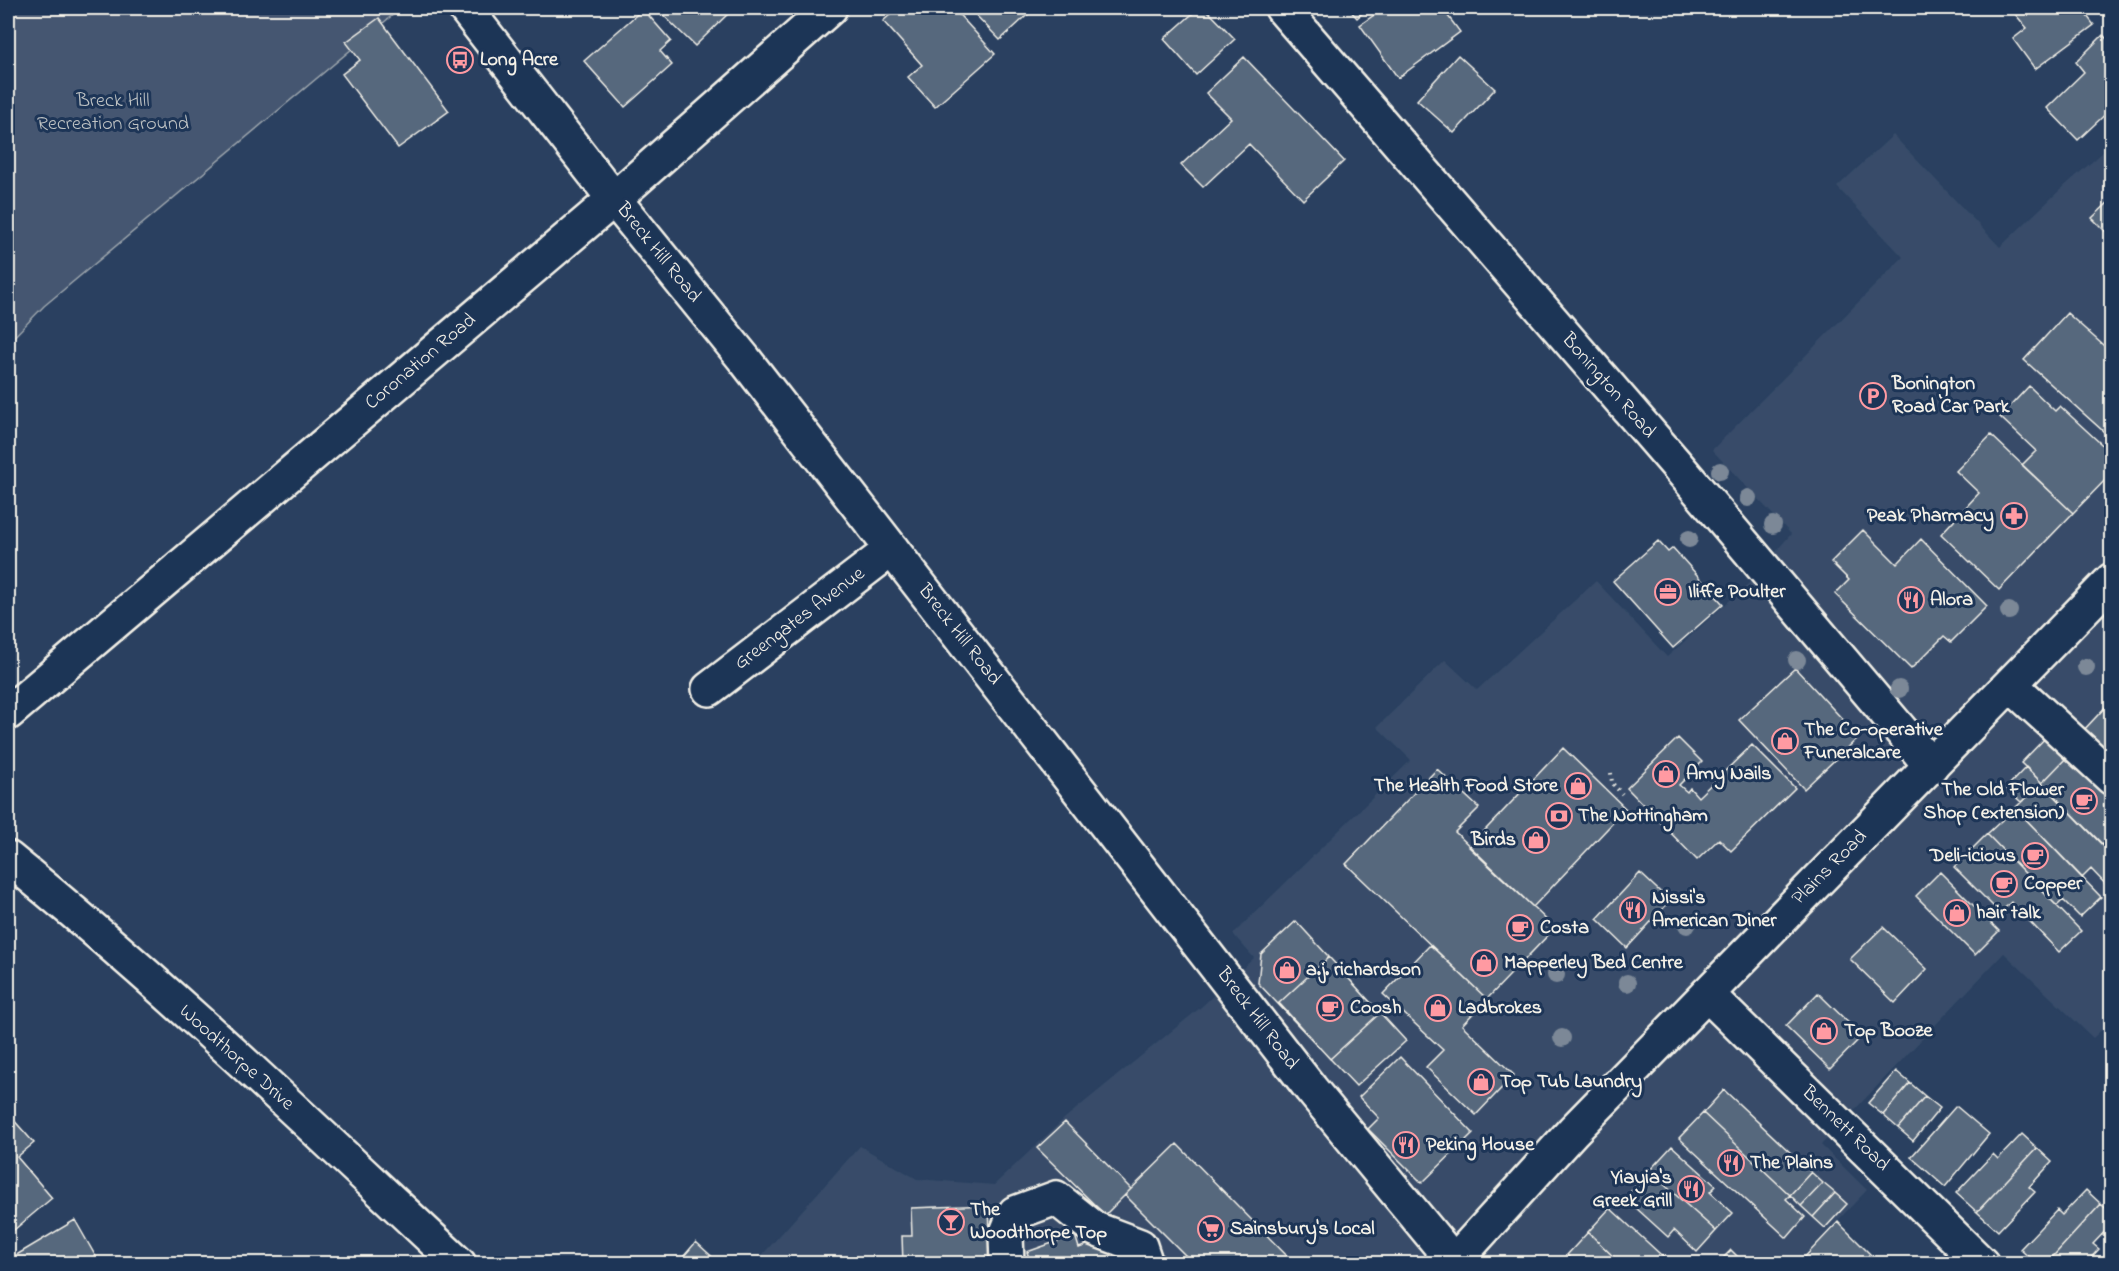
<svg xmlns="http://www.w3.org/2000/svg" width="2119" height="1271" viewBox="0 0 2119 1271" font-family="'Indie Flower',sans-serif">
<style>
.built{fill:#374c69}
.green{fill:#445771;stroke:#9ca4ac;stroke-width:1.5}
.building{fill:#56677d;stroke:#f4f1e8;stroke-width:1.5}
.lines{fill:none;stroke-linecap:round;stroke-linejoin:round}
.minor-casing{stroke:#f4f1e8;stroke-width:38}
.major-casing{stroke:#f4f1e8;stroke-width:38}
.path{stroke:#f4f1e8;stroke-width:4;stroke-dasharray:1.5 4.5;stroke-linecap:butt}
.minor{stroke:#1d3557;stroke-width:33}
.major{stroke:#1d3557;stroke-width:33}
.tree{fill:#7c8897}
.labels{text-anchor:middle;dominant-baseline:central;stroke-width:6;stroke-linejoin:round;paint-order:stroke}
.poi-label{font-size:20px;font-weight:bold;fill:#f4f1e8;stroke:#1d3557;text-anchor:start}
.park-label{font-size:20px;fill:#bfc3c4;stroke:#1d3557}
.street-label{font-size:20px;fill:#f4f1e8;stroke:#1d3557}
</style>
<rect width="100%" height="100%" fill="#2a4060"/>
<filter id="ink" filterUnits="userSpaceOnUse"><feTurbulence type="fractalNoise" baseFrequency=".0167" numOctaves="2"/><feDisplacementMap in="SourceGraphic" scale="12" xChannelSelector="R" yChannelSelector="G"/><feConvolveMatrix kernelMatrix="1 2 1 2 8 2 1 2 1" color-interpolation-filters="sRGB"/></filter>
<g filter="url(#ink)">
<path class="built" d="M1893 135 2000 247 2060 190 2111 145 2112 1020 2093 1038 2004 953 1821 1145 1867 1190 1797 1263 754 1264 860 1146 917 1179 994 1185 1065 1118 1200 1008 1254 958 1233 934 1411 760 1377 727 1445 660 1477 690 1596 581 1667 657 1749 583 1791 534 1712 450 1903 257 1837 187Z"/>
<path class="green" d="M8 8H401L44 306 8 343Z"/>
<path class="building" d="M656 8H734L695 46Z
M898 8H953L995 54 935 107 908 77 922 65 883 21Z
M969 8H1035L1000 40Z
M1199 8H1205L1235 39 1196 75 1164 39Z
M1348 8H1368L1357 18Z
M1384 8H1442L1460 32 1398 78 1360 25Z
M2021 8H2081L2094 25 2035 69 2013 39 2027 28 2014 13Z
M643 9 671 41 660 51 672 65 625 107 584 61Z
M379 18 449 111 398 148 342 74 360 60 346 42Z
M2103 35 2112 44V108L2078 140 2047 108 2084 72 2076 62Z
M1458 55 1495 89 1454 133 1417 100Z
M1244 57 1344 161 1303 200 1249 144 1203 187 1181 165 1231 118 1206 93Z
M2112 199V236L2111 237 2092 218Z
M2067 313 2112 353V439L2024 360Z
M2029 386 2055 411 2060 406 2112 454V473L2073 513 2022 465 2036 451 2000 417Z
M1991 435 2073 513 1999 590 1941 534 1979 493 1956 471Z
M1863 530 1897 564 1921 539 1987 606 1951 642 1944 636 1911 669 1835 594 1849 580 1831 562Z
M1658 541 1668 552 1673 548 1723 604 1673 648 1613 581Z
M1795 668 1859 737 1804 789 1739 720Z
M2112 700V758L2082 732Z
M2049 734 2069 755 2042 783 2021 763Z
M1678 738 1702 762 1679 785 1687 792 1690 788 1698 797 1752 745 1795 788 1731 851 1719 839 1697 860 1627 788Z
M1563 748 1626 809 1533 907 1469 847Z
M2069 755 2111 797 2103 806 2112 814V850L2109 852 2042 783Z
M2069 755 2111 797 2103 806 2112 814V854L2042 783Z
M2026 767 2042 783 2021 802 2006 788Z
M1437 769 1479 808 1455 832 1555 928 1487 999 1346 864Z
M2042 783 2112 854V899L2106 893 2110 889 2091 869 2082 878 2015 808Z
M2015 808 2101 897 2080 917 2063 900 2057 906 1987 834Z
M1987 834 2081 931 2059 952 2011 902 2000 913 1954 867Z
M1940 872 1999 931 1975 955 1916 896Z
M1640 873 1670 901 1627 948 1597 919Z
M1296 921 1406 1041 1356 1086 1258 983 1261 954Z
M1883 927 1927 969 1895 1003 1850 959Z
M1430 945 1487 999 1462 1025 1514 1075 1476 1115 1426 1067 1443 1050 1383 994Z
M1329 957 1380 1013 1330 1059 1279 1003Z
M1818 993 1862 1036 1830 1069 1786 1026Z
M1400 1057 1473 1133 1422 1183 1368 1129 1379 1118 1359 1097Z
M1896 1071 1910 1083 1883 1115 1868 1103Z
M1910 1083 1925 1096 1898 1128 1883 1115Z
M1724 1090 1811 1172 1790 1195 1703 1113Z
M1925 1096 1940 1108 1913 1141 1898 1128Z
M1956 1106 1989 1134 1945 1187 1911 1157Z
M1703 1113 1790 1195 1786 1199 1805 1217 1787 1238 1679 1138Z
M11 1117 34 1143 17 1157 52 1198 8 1235V1119Z
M1065 1122 1131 1189 1105 1215 1037 1148Z
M2022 1134 2037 1148 1977 1212 1956 1193 1993 1154 1998 1159Z
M1177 1144 1295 1264H1194L1125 1195Z
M1672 1146 1716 1186 1710 1192 1733 1213 1716 1231 1649 1171Z
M2037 1148 2052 1162 2029 1187 2035 1192 1998 1231 1977 1212Z
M1649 1171 1716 1231 1697 1252 1674 1230 1668 1237 1625 1198Z
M1811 1172 1823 1183 1801 1206 1790 1195Z
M1823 1183 1835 1193 1813 1217 1801 1206Z
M2086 1190 2101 1204 2046 1264H2036L2020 1249 2057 1210 2062 1215Z
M1835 1193 1847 1204 1825 1228 1813 1217Z
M2101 1204 2112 1214V1224L2093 1244 2099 1249 2085 1264H2046Z
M989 1205 991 1264H903L902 1236H912L911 1208Z
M1610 1208 1659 1253 1671 1264H1621L1588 1232Z
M75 1220 100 1264H8V1260Z
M1838 1222 1879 1263 1798 1264Z
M1588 1232 1621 1264H1576L1567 1255Z
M1075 1235 1079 1248 1098 1241 1128 1253 1132 1264H1031L1027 1252Z
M696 1242 720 1264H677Z
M1731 1250 1745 1264H1717Z"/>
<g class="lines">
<defs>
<path id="minor" d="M465 8 614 199 745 360 1311 1089 1454 1262
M1282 8 1676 464 1931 766
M2011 685 2112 778
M709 689 892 549
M8 713 614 199 830 8
M8 858C165 985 311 1126 459 1264
M1707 994 1982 1264
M1007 1264 1006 1235 1015 1213 1056 1198 1095 1229 1140 1246 1146 1264"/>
<path id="major" d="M1452 1264 1573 1131 2112 580"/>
</defs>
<use href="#minor" class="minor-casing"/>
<use href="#major" class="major-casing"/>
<path class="path" d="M1611 773 1612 783 1622 794"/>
<use href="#minor" class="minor"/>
<use href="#major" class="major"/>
</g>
<g class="tree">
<circle cx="1720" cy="471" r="9"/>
<circle cx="1748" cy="498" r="9"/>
<circle cx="1773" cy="525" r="9"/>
<circle cx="1689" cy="539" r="9"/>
<circle cx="2009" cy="611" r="9"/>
<circle cx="1797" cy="660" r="9"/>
<circle cx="2086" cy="667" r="9"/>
<circle cx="1899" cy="689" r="9"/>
<circle cx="1687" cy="925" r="9"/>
<circle cx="1556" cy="975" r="9"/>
<circle cx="1627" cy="983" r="9"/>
<circle cx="1562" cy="1038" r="9"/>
</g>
</g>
<defs>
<symbol id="bus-ring" viewBox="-11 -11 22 22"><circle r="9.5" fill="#1d3557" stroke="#ff9aa2" stroke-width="1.5"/><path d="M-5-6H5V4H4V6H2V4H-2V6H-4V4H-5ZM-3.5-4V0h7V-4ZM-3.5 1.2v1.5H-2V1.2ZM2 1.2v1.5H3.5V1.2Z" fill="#ff9aa2"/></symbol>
<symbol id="parking-ring" viewBox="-11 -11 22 22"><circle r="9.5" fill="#1d3557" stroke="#ff9aa2" stroke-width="1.5"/><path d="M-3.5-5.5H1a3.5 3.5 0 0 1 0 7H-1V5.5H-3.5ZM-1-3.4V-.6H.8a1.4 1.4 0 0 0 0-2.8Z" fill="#ff9aa2"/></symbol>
<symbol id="pharmacy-ring" viewBox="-11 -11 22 22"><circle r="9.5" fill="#1d3557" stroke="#ff9aa2" stroke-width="1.5"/><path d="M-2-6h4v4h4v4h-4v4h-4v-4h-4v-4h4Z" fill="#ff9aa2"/></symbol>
<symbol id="office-ring" viewBox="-11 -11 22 22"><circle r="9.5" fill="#1d3557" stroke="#ff9aa2" stroke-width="1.5"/><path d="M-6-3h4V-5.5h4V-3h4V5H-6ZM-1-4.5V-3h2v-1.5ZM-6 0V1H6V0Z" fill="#ff9aa2"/></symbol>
<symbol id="restaurant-ring" viewBox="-11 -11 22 22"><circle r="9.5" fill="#1d3557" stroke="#ff9aa2" stroke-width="1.5"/><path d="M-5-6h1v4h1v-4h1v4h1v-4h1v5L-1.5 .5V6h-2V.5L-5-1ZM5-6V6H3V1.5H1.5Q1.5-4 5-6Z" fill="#ff9aa2"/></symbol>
<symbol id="shop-ring" viewBox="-11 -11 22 22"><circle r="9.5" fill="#1d3557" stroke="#ff9aa2" stroke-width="1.5"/><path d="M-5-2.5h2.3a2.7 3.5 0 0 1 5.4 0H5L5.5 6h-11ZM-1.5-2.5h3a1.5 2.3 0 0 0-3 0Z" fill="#ff9aa2"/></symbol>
<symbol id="cafe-ring" viewBox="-11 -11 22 22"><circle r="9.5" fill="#1d3557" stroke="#ff9aa2" stroke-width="1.5"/><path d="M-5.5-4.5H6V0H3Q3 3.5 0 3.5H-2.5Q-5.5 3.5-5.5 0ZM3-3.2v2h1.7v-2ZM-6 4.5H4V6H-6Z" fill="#ff9aa2"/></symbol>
<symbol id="bank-ring" viewBox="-11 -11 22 22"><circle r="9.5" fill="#1d3557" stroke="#ff9aa2" stroke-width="1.5"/><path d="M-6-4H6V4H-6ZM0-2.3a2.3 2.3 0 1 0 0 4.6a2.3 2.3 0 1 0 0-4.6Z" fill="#ff9aa2"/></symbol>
<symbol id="bar-ring" viewBox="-11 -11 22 22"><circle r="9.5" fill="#1d3557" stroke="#ff9aa2" stroke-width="1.5"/><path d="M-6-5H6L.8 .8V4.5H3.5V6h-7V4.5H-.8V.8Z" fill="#ff9aa2"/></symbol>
<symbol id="supermarket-ring" viewBox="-11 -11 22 22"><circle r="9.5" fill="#1d3557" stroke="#ff9aa2" stroke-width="1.5"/><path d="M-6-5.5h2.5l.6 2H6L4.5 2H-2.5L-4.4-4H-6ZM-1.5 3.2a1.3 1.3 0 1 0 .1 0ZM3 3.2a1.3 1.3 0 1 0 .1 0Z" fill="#ff9aa2"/></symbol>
</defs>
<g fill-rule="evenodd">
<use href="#bus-ring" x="445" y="45" width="30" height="30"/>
<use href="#parking-ring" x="1858" y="381" width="30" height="30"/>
<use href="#pharmacy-ring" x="1999" y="501" width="30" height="30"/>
<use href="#office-ring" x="1653" y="577" width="30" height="30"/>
<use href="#restaurant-ring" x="1896" y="585" width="30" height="30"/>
<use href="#shop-ring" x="1770" y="726" width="30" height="30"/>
<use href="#shop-ring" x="1651" y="759" width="30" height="30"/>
<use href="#shop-ring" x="1563" y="771" width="30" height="30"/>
<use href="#cafe-ring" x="2069" y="786" width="30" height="30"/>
<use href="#bank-ring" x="1544" y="801" width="30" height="30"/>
<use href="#shop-ring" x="1521" y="825" width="30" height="30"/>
<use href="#cafe-ring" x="2020" y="841" width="30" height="30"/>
<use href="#cafe-ring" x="1989" y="869" width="30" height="30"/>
<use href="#restaurant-ring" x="1618" y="895" width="30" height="30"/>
<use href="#shop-ring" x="1942" y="898" width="30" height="30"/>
<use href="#cafe-ring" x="1505" y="913" width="30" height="30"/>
<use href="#shop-ring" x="1469" y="948" width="30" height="30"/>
<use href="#shop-ring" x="1272" y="955" width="30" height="30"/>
<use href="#cafe-ring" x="1315" y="993" width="30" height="30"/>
<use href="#shop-ring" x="1423" y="993" width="30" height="30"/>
<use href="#shop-ring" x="1809" y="1016" width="30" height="30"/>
<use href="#shop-ring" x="1466" y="1067" width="30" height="30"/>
<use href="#restaurant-ring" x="1391" y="1130" width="30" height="30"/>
<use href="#restaurant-ring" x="1716" y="1148" width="30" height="30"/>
<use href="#restaurant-ring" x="1676" y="1174" width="30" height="30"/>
<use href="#bar-ring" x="936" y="1207" width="30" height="30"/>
<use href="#supermarket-ring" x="1196" y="1214" width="30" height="30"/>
</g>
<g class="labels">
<g class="poi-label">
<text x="480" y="60">Long Acre</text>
<text x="1892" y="384">Bonington<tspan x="1892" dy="23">Road Car Park</tspan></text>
<text x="1994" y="516" text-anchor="end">Peak Pharmacy</text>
<text x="1688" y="592">Iliffe Poulter</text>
<text x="1930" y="600">Alora</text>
<text x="1804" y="730">The Co-operative<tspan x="1804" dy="23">Funeralcare</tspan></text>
<text x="1686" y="774">Amy Nails</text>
<text x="1558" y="786" text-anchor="end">The Health Food Store</text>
<text x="2064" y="790" text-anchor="end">The Old Flower<tspan x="2064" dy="23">Shop (extension)</tspan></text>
<text x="1578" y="816">The Nottingham</text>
<text x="1516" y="840" text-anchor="end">Birds</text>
<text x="2016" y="856" text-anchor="end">Deli-icious</text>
<text x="2024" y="884">Copper</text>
<text x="1652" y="898">Nissi's<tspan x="1652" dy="23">American Diner</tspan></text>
<text x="1976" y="913">hair talk</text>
<text x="1540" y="928">Costa</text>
<text x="1504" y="963">Mapperley Bed Centre</text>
<text x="1306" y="970">a.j. richardson</text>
<text x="1350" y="1008">Coosh</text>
<text x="1458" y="1008">Ladbrokes</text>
<text x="1844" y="1031">Top Booze</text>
<text x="1500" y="1082">Top Tub Laundry</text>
<text x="1426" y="1145">Peking House</text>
<text x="1750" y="1163">The Plains</text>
<text x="1672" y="1178" text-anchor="end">Yiayia's<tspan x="1672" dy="23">Greek Grill</tspan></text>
<text x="970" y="1210">The<tspan x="970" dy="23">Woodthorpe Top</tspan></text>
<text x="1230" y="1229">Sainsbury's Local</text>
</g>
<g class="park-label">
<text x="113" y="101">Breck Hill<tspan x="113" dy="23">Recreation Ground</tspan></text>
</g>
<g class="street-label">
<text transform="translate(658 253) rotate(51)">Breck Hill Road</text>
<text transform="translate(421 362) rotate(-40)">Coronation Road</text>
<text transform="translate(1608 386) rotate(49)">Bonington Road</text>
<text transform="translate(800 619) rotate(-37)">Greengates Avenue</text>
<text transform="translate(959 635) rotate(52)">Breck Hill Road</text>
<text transform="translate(1830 868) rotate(-45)">Plains Road</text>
<text transform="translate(1257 1019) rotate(53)">Breck Hill Road</text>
<text transform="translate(236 1058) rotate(42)">Woodthorpe Drive</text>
<text transform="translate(1845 1129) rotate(44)">Bennett Road</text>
</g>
</g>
<rect width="2119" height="1271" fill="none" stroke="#1d3557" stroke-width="30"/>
<rect x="15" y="15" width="2089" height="1241" fill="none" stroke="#f4f1e8" stroke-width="2" filter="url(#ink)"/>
</svg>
